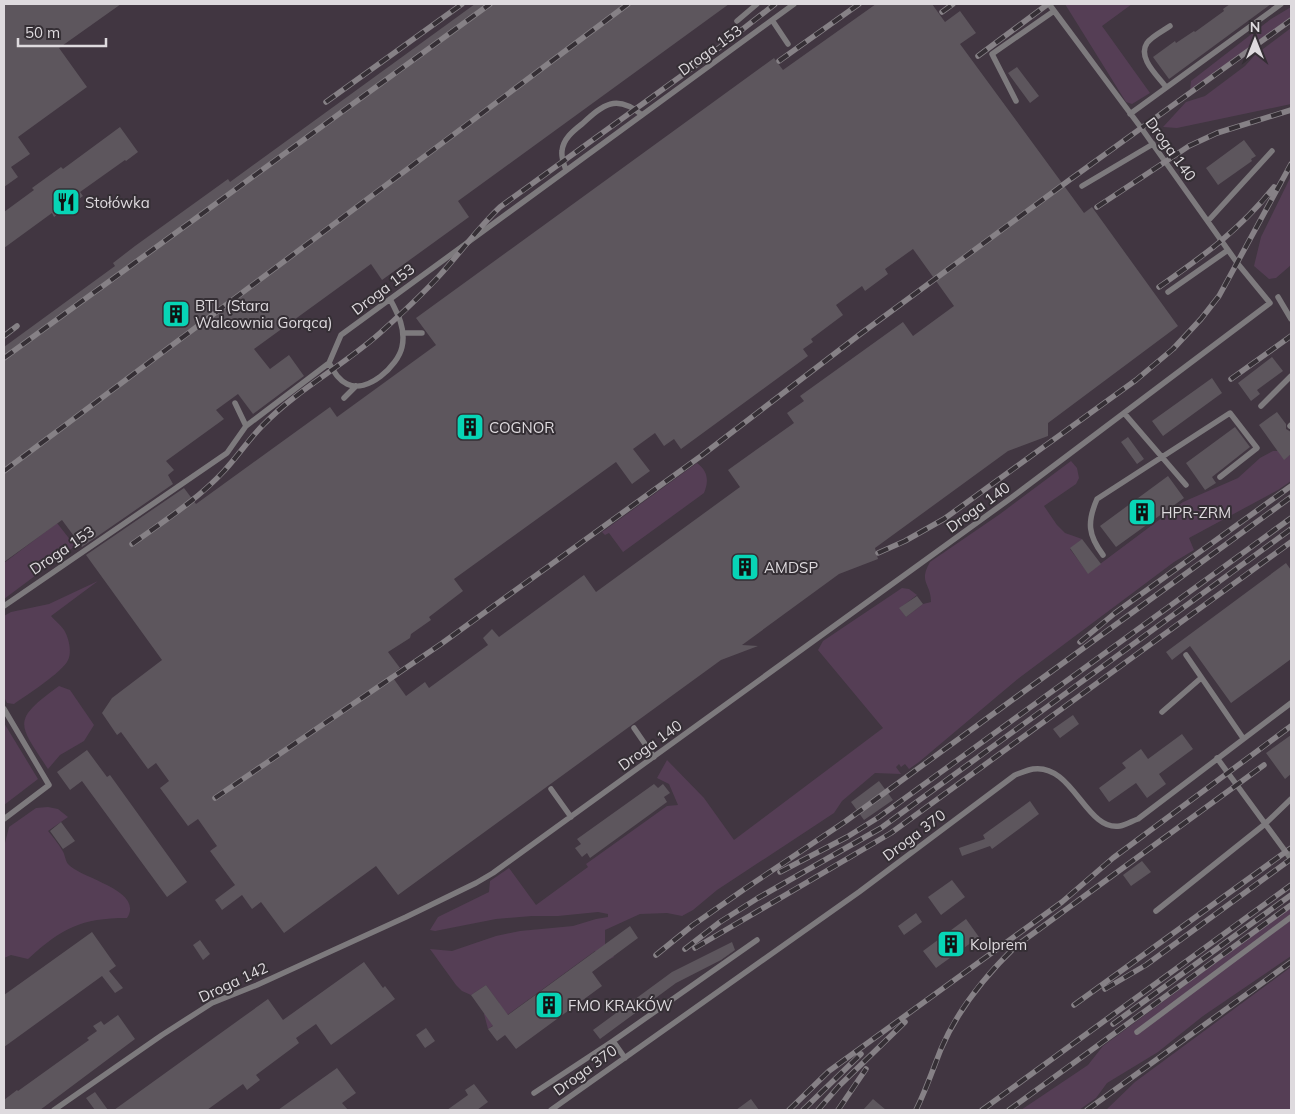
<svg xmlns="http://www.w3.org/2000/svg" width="1295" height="1114" viewBox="0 0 1295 1114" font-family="Mulish,sans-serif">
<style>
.built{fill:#413641}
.green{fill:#553e55}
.building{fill:#5d565d;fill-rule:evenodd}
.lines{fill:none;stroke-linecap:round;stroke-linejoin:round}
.service{stroke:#7d7a7d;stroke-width:5.5}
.rail-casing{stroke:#868186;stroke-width:5.5}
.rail{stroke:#352f35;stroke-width:4;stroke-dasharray:11;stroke-linecap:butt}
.labels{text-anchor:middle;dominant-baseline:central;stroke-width:4;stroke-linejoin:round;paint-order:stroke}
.street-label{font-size:15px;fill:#dedade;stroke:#352f35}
.poi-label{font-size:15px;fill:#dedade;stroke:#352f35;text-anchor:start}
</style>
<rect width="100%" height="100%" fill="#352f35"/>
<path class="built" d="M4 4H1291V1110H4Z"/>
<path class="green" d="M1065 4H1132L1102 26 1150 93 1132 104 1126 102Z
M1291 7V17L1190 91 1191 81 1271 19Z
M1291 28V104L1177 128 1163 127 1186 102 1205 96 1245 66 1255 55Z
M1291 176V265L1276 278 1269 279 1254 266 1261 237Z
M1273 451H1278L1284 459 1291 454V481L1278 490 1189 538 1194 550 1174 562 1019 678 919 762 909 769 905 764 901 767 899 764 896 767 901 774 875 773 842 801 834 813 717 890 693 910 682 916 667 913 640 914 605 930V945L614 957 608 960 595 951 488 1029 484 1014 499 1003 486 985 471 995 462 991 456 985 430 949 452 951 496 936 520 931 573 926 596 919 608 917V914L598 912 558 916H532L496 919 435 931 430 930 438 917 489 892 490 881 509 868 536 905 588 867 586 864 667 806 678 805 669 784 657 778 667 760 704 798 734 840 883 728 818 650 823 641 902 588 909 589 917 595 900 608 906 617 923 604 931 602C931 583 918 583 930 562L1000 514 1071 461 1077 468 1079 478 1076 484 1044 506 1057 525 1065 533 1082 539 1070 549 1088 573 1183 502 1238 478 1260 458Z
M697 463C708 471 709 481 704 493L623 552 609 533 605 535 602 532Z
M57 523 75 546 4 599V563Z
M98 581 51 616C55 621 61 625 64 630 69 638 72 652 68 660 63 672 25 696 14 704L7 703 4 697V616L11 612 49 604Z
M59 686 70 690 94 725 84 741 60 755 48 769C18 723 11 721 59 686Z
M4 723 38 779 4 805Z
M48 807 58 809 68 817 48 831C53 837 58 843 62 850 65 854 65 860 68 864 79 878 145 890 127 918 81 918 62 928 28 959L11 955 4 958V847L9 827 36 808Z
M1291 909V956L1203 1016 1158 1052 1107 1083 1096 1098 1079 1110H1021L1088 1065 1103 1046 1286 911Z
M1291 967V1110H1106L1135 1082Z"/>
<path class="building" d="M4 4H121L59 48 87 87 18 137 30 154 11 167 18 177 4 187Z
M475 4H729L458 201 469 217 382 280 371 264 254 349 270 369 289 355 304 376 253 414 238 394 216 410 224 419 166 461 174 470 168 475 173 484 82 547 62 520 4 562V347L115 266 113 263 135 246 228 179 230 182Z
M876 4H932L945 22 960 11 976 33 960 44 1084 213 1092 207 1178 326 1048 423V436L1008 451 875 548 878 559 839 574 742 645 758 646 721 660 398 895 376 866 284 933 261 902 252 909 242 895 222 910 215 900 235 885 210 851 217 846 198 819 188 826 160 788 169 781 156 763 148 769 121 732 117 735 102 713 112 698 162 660 86 555 184 488 196 504 330 407 337 417 436 345 416 318 774 58 783 70ZM913 249 954 306 913 336 903 322 800 396 804 401 787 413 794 423 728 470 740 487 596 592 584 575 499 637 492 629 483 638 488 645 429 688 425 682 406 696 391 675 400 668 388 652 410 638 411 634 431 620 429 617 463 591 454 579 616 462 632 484 650 471 633 449 655 433 664 446 674 439 681 449 808 356 803 349 813 342 811 339 843 315 836 305 862 286 865 291 888 274 885 269Z
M1230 4H1271L1169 79 1153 57 1175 41 1176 43 1194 31 1195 32 1224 11 1223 9Z
M1017 67 1039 96 1030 103 1008 73Z
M120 127 138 152 126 161 125 160 80 192 83 196 54 217 52 213 4 248V212L34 190 32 188 61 167 63 169Z
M1244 140 1256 156 1251 159 1252 161 1218 185 1206 168Z
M1272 357 1283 371 1257 390 1260 394 1251 401 1238 383Z
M1212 378 1222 393 1163 436 1152 421Z
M1277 412 1286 424V429L1291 432V454L1284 460 1259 425Z
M1235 427 1250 447 1212 477 1216 483 1205 490 1186 463Z
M1128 437 1144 459 1137 464 1121 442Z
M1168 476 1184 498 1116 547 1100 526Z
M1082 539 1101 564 1088 574 1070 548Z
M1286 563 1291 570V659L1231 703 1190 646 1172 660 1166 652Z
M917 596 923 604 906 617 899 608Z
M1073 715 1079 724 1060 738 1053 729Z
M1182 734 1193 749 1159 774 1166 784 1147 798 1136 783 1109 802 1099 788 1126 768 1122 763 1141 749 1148 759Z
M1291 735V774L1285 779 1266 753Z
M87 750 107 777 110 775 187 882 167 897 82 781 70 790 57 772Z
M879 781 893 800 864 820 851 802Z
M654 784 658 788 663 784 670 793 664 797 667 802 590 858 587 853 582 857 575 848 581 844 577 839Z
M1030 801 1039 814 992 849 990 846 962 856 959 848 985 839 983 835Z
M61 822 75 841 63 849 50 831Z
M1142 861 1151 872 1131 886 1123 875Z
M952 880 965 897 941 915 928 897Z
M916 913 922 922 904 935 898 926Z
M966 919 979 937 936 968 923 951Z
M630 926 638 938 592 972 602 986 516 1049 505 1035 497 1041 488 1029 493 1026 471 995 486 985 508 1015Z
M92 932 116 966 109 971 123 988 115 993 102 976 4 1047V995Z
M200 940 210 954 203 960 193 945Z
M732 942 735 950 721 960 676 983 600 1039 593 1030 672 972Z
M364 962 383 988 385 986 395 999 331 1045 316 1024 296 1038 299 1043 256 1075 260 1080 247 1090 243 1084 207 1110H114L268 999 283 1020Z
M118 1015 135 1039 40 1110H4V1100L17 1090 18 1091 89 1040 87 1038 97 1031 93 1026 101 1021 104 1025Z
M426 1028 435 1041 425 1048 416 1035Z
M337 1068 356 1093 342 1103 348 1110H278Z
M474 1084 488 1102 477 1110H447L468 1095 465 1090Z
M95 1092 108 1110H95L86 1098Z
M751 1099 759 1110H736Z
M873 1099 886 1110H863Z"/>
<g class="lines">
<path class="service" d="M772 20 788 44
M737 21 757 4
M1166 87C1158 76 1137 58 1147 43 1152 36 1163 31 1170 26
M1016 101 992 54 1054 11
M1130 114 1281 4
M566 170C564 164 561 158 562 151 563 139 573 131 582 124 603 105 616 93 642 115
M1082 186 1153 144
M1208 221 1272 151
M1168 292 1228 250
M1278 297 1291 319
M403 333H422
M329 363C334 371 338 380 347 384 367 394 398 366 402 347 406 329 398 314 390 299
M344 398 356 386
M235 403 246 426
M1261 406 1291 376
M1124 413 1186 485
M1290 426 1291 425
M1103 555C1088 535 1087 522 1097 499L1230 413 1257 448 1220 477
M4 606 227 453 246 426 329 363 341 335 794 4
M1186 655 1243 738
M4 709 49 785 4 819
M1162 712 1201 678
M634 728 654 757
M1217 758 1291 859
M551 789 571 817
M1156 911 1265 824 1291 799
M1137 1032 1291 917
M613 1041 757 940
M534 1093 613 1041 625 1058
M54 1110 162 1035 212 1003 257 985 406 917 476 883 493 873 1011 498 1270 303 1238 264 1142 129 1049 4
M551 1110 859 892 1015 775C1021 773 1027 770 1033 769 1073 763 1086 832 1120 826 1126 825 1132 821 1138 819L1291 703"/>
<defs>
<path id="rail" d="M942 12 953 4
M978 56 1048 4
M779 61 859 4
M326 102 462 4
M1097 207 1189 146 1217 133 1291 110
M1159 287C1203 256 1240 230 1274 187
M4 336 17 326
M4 358 490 4
M1231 379 1291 336
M4 471 628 4
M132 544C164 521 197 500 224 471 238 456 249 439 263 425 298 389 343 366 380 333 400 315 421 296 440 275 460 253 478 228 500 207L706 58 775 4
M878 553 905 541 944 519 1136 380 1173 349 1201 319 1219 296 1291 164
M1080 642 1115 613 1291 486
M215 798 441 644 701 456 859 335 1068 181 1291 20
M780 872 847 837 879 817 1291 518
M695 948 891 833 1291 542
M685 949 720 922 758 898 881 828 1291 529
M656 955 693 925 746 888 846 821 1291 497
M1105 989 1146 965 1291 859
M1074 1005 1291 848
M1113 1024 1291 895
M789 1110 829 1071 1062 902 1113 858 1291 726
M803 1110 861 1054
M818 1110 839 1086 905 1022
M838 1110 866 1069
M916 1110C926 1090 933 1069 941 1049 958 1009 985 976 1016 946L1264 765
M982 1110 1291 885
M1009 1110 1291 905
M1087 1110 1291 962"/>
</defs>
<use href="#rail" class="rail-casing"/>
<use href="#rail" class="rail"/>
</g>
<defs>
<symbol id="restaurant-square" viewBox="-11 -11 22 22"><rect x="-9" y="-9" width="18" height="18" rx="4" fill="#07d5b6" stroke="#352f35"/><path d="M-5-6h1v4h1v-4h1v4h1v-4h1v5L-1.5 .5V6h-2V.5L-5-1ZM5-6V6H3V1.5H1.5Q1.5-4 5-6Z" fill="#111"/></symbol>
<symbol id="building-square" viewBox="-11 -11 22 22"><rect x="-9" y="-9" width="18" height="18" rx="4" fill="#07d5b6" stroke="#352f35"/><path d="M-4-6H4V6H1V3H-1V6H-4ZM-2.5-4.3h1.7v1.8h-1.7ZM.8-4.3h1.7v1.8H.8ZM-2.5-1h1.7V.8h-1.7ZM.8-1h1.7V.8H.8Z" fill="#111"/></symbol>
</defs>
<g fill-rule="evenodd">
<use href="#restaurant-square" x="50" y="186" width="32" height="32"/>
<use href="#building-square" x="160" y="298" width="32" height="32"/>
<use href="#building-square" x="454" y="411" width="32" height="32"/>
<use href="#building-square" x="1126" y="496" width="32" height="32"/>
<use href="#building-square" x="729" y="551" width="32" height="32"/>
<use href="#building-square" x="935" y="928" width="32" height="32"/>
<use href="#building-square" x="533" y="989" width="32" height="32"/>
</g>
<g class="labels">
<g class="street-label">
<text transform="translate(710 50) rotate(-36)">Droga 153</text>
<text transform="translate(1171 149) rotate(54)">Droga 140</text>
<text transform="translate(383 289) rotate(-37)">Droga 153</text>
<text transform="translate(978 507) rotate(-36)">Droga 140</text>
<text transform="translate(62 550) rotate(-34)">Droga 153</text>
<text transform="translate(650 745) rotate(-36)">Droga 140</text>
<text transform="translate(914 835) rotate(-37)">Droga 370</text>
<text transform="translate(233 982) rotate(-25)">Droga 142</text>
<text transform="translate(585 1070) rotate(-36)">Droga 370</text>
</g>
<g class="poi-label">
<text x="85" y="202">Stołówka</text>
<text x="195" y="305">BTL (Stara<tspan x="195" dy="17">Walcownia Gorąca)</tspan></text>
<text x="489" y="427">COGNOR</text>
<text x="1161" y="512">HPR-ZRM</text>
<text x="764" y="567">AMDSP</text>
<text x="970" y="944">Kolprem</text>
<text x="568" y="1005">FMO KRAKÓW</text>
</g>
</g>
<rect width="1295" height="1114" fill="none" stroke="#dedade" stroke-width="10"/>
<g transform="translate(1255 40)" stroke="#352f35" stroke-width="4" paint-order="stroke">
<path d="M0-4L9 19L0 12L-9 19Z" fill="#dedade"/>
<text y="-8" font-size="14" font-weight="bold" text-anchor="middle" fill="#dedade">N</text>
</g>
<path d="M18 38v8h88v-8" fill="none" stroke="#dedade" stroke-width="2.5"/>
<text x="25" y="38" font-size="15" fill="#dedade" stroke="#352f35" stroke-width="4" paint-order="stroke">50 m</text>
</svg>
